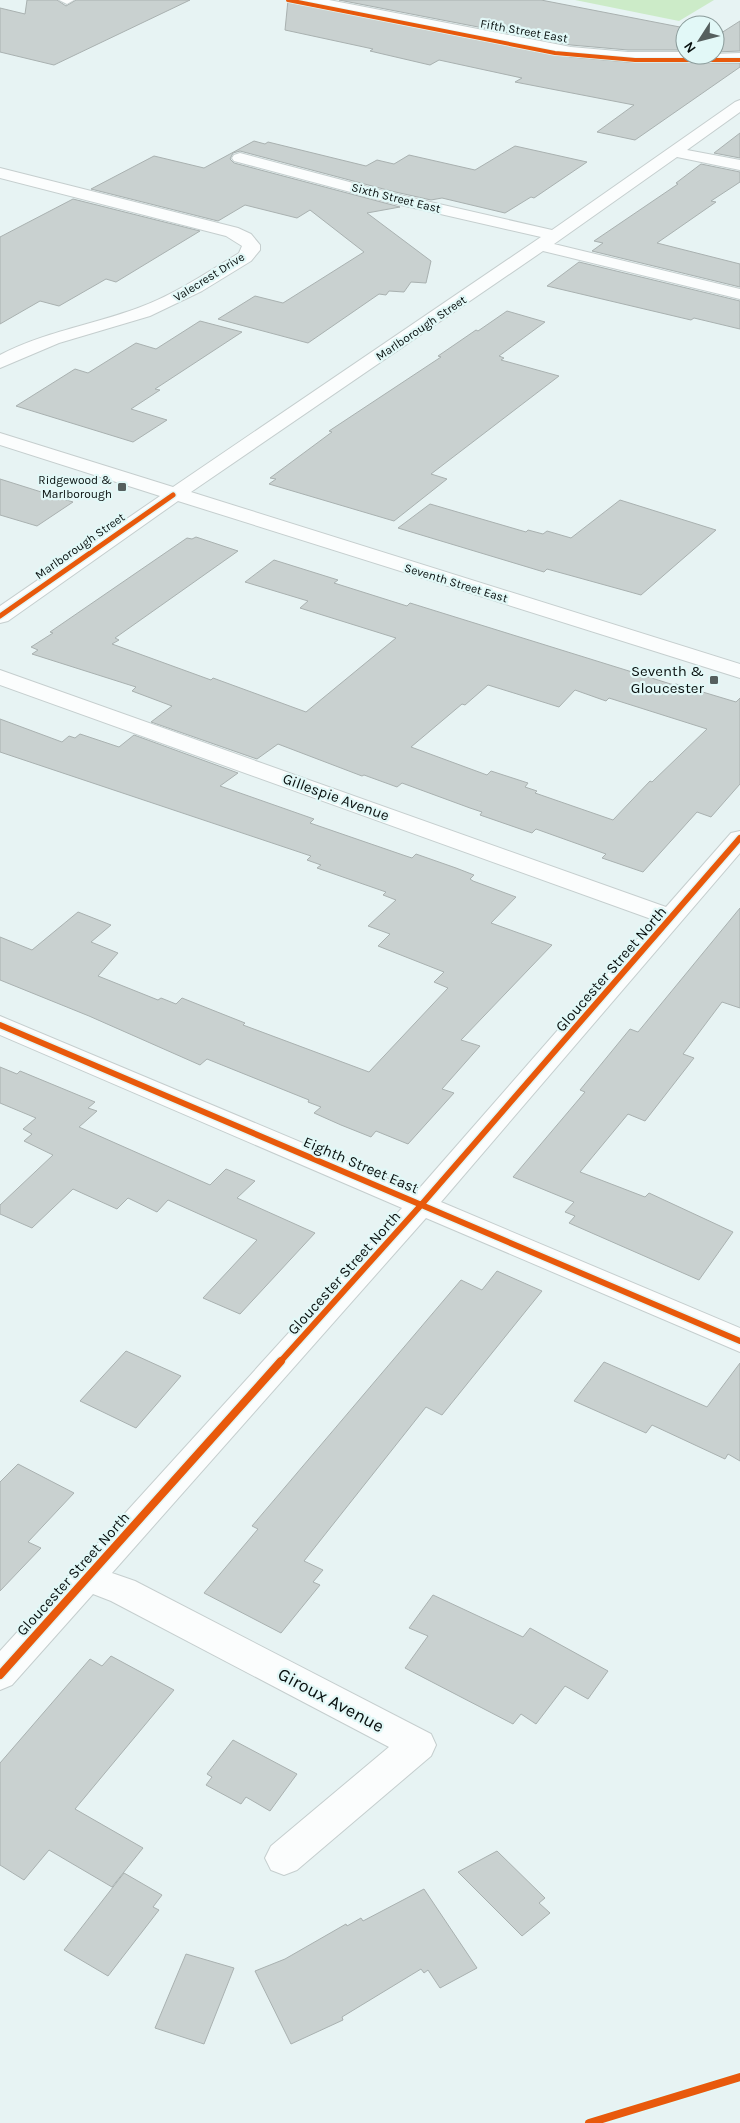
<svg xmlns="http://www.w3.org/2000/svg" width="740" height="2123" viewBox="0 0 740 2123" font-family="Karla,sans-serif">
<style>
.green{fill:#ccebc8}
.building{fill:#c9d1d0;stroke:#a9b1b0;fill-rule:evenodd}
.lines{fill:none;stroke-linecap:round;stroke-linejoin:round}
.street-casing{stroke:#c5cece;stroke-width:2}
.secondary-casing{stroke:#c5cece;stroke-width:2}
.street{fill:#fbfdfd;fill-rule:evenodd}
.secondary{fill:#fbfdfd;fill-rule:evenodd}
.cycleway-far3-casing{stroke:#e2f8f7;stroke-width:5.5}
.cycleway-far2-casing{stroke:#e2f8f7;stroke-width:8}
.cycleway-far1-casing{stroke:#e2f8f7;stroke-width:9}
.cycleway-casing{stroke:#e2f8f7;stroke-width:11}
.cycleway-far3{stroke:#e8590c;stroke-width:4}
.cycleway-far2{stroke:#e8590c;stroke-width:5}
.cycleway-far1{stroke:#e8590c;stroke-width:6}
.cycleway{stroke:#e8590c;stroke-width:8}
.poi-dot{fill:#555f5e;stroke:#e2f8f7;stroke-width:2}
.labels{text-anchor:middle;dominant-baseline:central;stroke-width:4.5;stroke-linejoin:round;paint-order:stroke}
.far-street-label{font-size:12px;fill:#070f0e;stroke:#e2f8f7}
.far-poi-label{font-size:12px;fill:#070f0e;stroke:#e2f8f7;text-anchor:end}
.poi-label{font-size:15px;fill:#070f0e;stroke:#e2f8f7;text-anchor:end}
.street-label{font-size:15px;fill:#070f0e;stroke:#e2f8f7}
.near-street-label{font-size:18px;fill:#070f0e;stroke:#e2f8f7}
</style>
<rect width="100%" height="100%" fill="#e7f3f3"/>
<path class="green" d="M575 0H714L679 21Z"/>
<path class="building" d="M27 0H57L66 6 76 0H190L54 65 0 52V8L25 14Z
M288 0H298L307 6 571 57 628 62 740 63V67L635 140 597 132 634 105 515 82 522 78 439 60 430 65 370 51 373 49 285 30Z
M339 0H541L685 28V50H628L571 45Z
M740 21V51L715 52V34L718 35Z
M740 133V158L714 153Z
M254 141 265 144 268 142 366 166 377 160 394 164 409 155 475 170 515 146 587 162 534 198 531 197 505 213 442 198 431 200 391 191 240 151 233 153 230 159 234 163 400 207 367 213 431 261 426 283 411 282 404 292 389 291 386 295 379 294 308 343 218 319 255 296 283 303 364 252 310 210 297 218 245 205 218 221 91 189 154 156 204 168Z
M701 164 740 172V182L711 201 716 202 657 243 740 264V287L592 251 603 243 594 241 678 184 676 183Z
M73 199 200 231 116 282 106 279 59 306 40 301 0 324V237Z
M579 262 740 301V329L694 318 691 320 547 286Z
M507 311 545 322 499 356 504 358 501 360 559 376 431 474 447 479 394 521 269 484 276 479 270 478 332 432 329 431 441 357 438 356 476 330 478 331Z
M200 321 242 332 155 389 160 390 131 409 167 420 133 442 16 406 75 369 88 373 136 343 156 349Z
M0 479 73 502 37 526 0 515Z
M620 500 716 530 641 595 547 569 544 572 398 528 430 504 526 532 528 530 543 534 547 531 571 538Z
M196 537 238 551 115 638 119 640 112 644 211 680 213 678 306 712 396 638 300 608 308 601 245 582 274 560 338 580 334 583 407 606 410 603 674 685 676 684 736 702 740 698V784L711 817 697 812 643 872 602 858 606 854 536 829 532 833 480 815 482 812 470 808 402 783 397 787 364 775 362 776 278 744 257 759 151 722 172 706 132 691 136 687 32 654 38 650 31 647 53 633 50 632 187 538 192 539ZM488 685 559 707 575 690 606 701 609 698 707 729 652 782 650 781 613 820 535 793 537 791 525 787 528 783 491 771 487 775 411 747 462 704 465 705Z
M0 719 62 742 69 736 75 738 80 734 119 747 134 735 238 773 220 786 314 819 310 823 403 855 412 858 416 854 456 868 474 875 470 879 473 881 516 897 491 923 552 945 461 1040 480 1046 442 1089 454 1093 408 1144 376 1131 371 1137 341 1125 314 1113 321 1107 308 1102 309 1100 207 1059 200 1065 89 1016 0 980V937L32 950 78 912 111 925 91 942 118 953 98 976 158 1000 161 998 176 1004 182 998 245 1023 243 1025 369 1072 448 988 434 982 444 972 378 946 390 934 368 926 396 900 383 895 386 892 317 868 321 865 307 860 311 856 0 752Z
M740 908V1008L722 1002 683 1054 694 1058 645 1121 628 1114 580 1172 645 1197 649 1193 733 1232 699 1280 569 1223 575 1216 565 1212 574 1202 513 1177 585 1092 580 1090 630 1029 638 1032Z
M0 1067 17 1074 20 1071 95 1102 88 1108 97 1111 79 1127 210 1185 226 1169 255 1181 237 1198 315 1233 240 1314 203 1298 257 1240 168 1200 157 1212 128 1198 117 1209 73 1189 32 1228 0 1214V1205L53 1155 24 1141 32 1134 23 1129 36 1118 0 1103Z
M497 1271 542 1291 442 1415 426 1407 304 1561 323 1570 313 1582 320 1585 281 1633 204 1593 258 1529 252 1526 461 1280 482 1290Z
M126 1351 181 1376 136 1428 80 1401Z
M604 1362 707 1407 740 1363V1461L728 1454 725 1459 652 1425 646 1433 574 1401Z
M18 1464 74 1493 28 1542 41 1548 0 1591V1482Z
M433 1595 523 1637 530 1628 608 1671 588 1699 565 1686 536 1724 521 1714 513 1724 405 1668 428 1636 409 1628Z
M111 1656 174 1690 75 1809 143 1848 112 1887 49 1850 24 1880 0 1865V1763L90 1659 102 1666Z
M233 1740 297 1774 270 1811 246 1797 241 1804 206 1785 212 1777 207 1774Z
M497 1851 545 1898 539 1903 550 1913 522 1936 458 1872Z
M124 1873 162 1895 153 1907 159 1910 108 1976 64 1950Z
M424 1889 477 1968 440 1988 428 1970 424 1973 421 1969 342 2017 343 2020 291 2044 255 1971 285 1959 346 1924 347 1926 361 1918 363 1921Z
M186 1954 234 1968 204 2044 155 2028Z"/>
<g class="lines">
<defs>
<path id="street" d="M59 0H74L67 4Z
M740 100V112L687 150 740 160V170L677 157 554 244 740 289V299L543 251 191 492 740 664V678L178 501 8 621 0 623V606L160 496 0 445V433L173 487 541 237 388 202 234 161 232 158 234 155 240 153 391 193 552 230 735 102Z
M0 168 238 228 251 234 260 245V250L251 261 202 291 150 316 59 343 0 368V355C44 332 92 325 138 308 174 295 206 273 239 253L242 246 226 236 0 178Z
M0 670 666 907 731 833 740 831V853L441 1202 740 1328V1352L426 1218 112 1573 135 1581 431 1734 436 1745 431 1756 297 1870 284 1875 271 1870 265 1858 271 1846 389 1747 111 1601 93 1594 12 1685 0 1690V1651L402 1208 0 1035V1016L417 1191 654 920 0 685Z"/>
<path id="secondary" d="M300 0H329L571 47 628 52H685V55L740 53V61L628 60 571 55 307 4Z"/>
</defs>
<use href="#street" class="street-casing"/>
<use href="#secondary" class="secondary-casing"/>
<use href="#street" class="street"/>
<use href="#secondary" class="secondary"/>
<defs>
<path id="cycleway-far3" d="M288 0 555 53 635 60H740"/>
<path id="cycleway-far2" d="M0 616 173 495"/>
<path id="cycleway-far1" d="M0 1025 740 1341
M280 1362 422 1204 740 838"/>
<path id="cycleway" d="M0 1675 281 1361
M589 2123 740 2077"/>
</defs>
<use href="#cycleway-far3" class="cycleway-far3-casing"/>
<use href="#cycleway-far2" class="cycleway-far2-casing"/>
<use href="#cycleway-far1" class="cycleway-far1-casing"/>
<use href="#cycleway" class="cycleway-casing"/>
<use href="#cycleway-far3" class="cycleway-far3"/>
<use href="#cycleway-far2" class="cycleway-far2"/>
<use href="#cycleway-far1" class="cycleway-far1"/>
<use href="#cycleway" class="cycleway"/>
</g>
<g class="poi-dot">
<rect x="117" y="482" width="10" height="10" rx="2.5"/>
<rect x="709" y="675" width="10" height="10" rx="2.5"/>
</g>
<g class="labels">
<g class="far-street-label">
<text transform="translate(524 31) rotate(10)">Fifth Street East</text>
<text transform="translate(396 198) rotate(14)">Sixth Street East</text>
<text transform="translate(209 277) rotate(-32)">Valecrest Drive</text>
<text transform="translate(421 328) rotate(-34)">Marlborough Street</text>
<text transform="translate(80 546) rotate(-35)">Marlborough Street</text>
<text transform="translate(456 583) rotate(17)">Seventh Street East</text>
</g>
<g class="far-poi-label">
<text x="112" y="480">Ridgewood &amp;<tspan x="112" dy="14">Marlborough</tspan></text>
</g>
<g class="poi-label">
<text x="704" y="671">Seventh &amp;<tspan x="704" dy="17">Gloucester</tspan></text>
</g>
<g class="street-label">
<text transform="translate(336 797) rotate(20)">Gillespie Avenue</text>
<text transform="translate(611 969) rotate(-49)">Gloucester Street North</text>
<text transform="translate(361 1165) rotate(23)">Eighth Street East</text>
<text transform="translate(344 1273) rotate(-48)">Gloucester Street North</text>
<text transform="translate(73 1574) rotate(-48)">Gloucester Street North</text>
</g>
<g class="near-street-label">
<text transform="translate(331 1700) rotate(28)">Giroux Avenue</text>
</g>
</g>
<g transform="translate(700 40) rotate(234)"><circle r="24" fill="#e2f8f7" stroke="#8a9b9a"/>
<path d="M0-4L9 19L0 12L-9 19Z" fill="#555f5e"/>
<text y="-8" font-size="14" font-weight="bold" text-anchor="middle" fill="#070f0e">N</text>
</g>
</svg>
